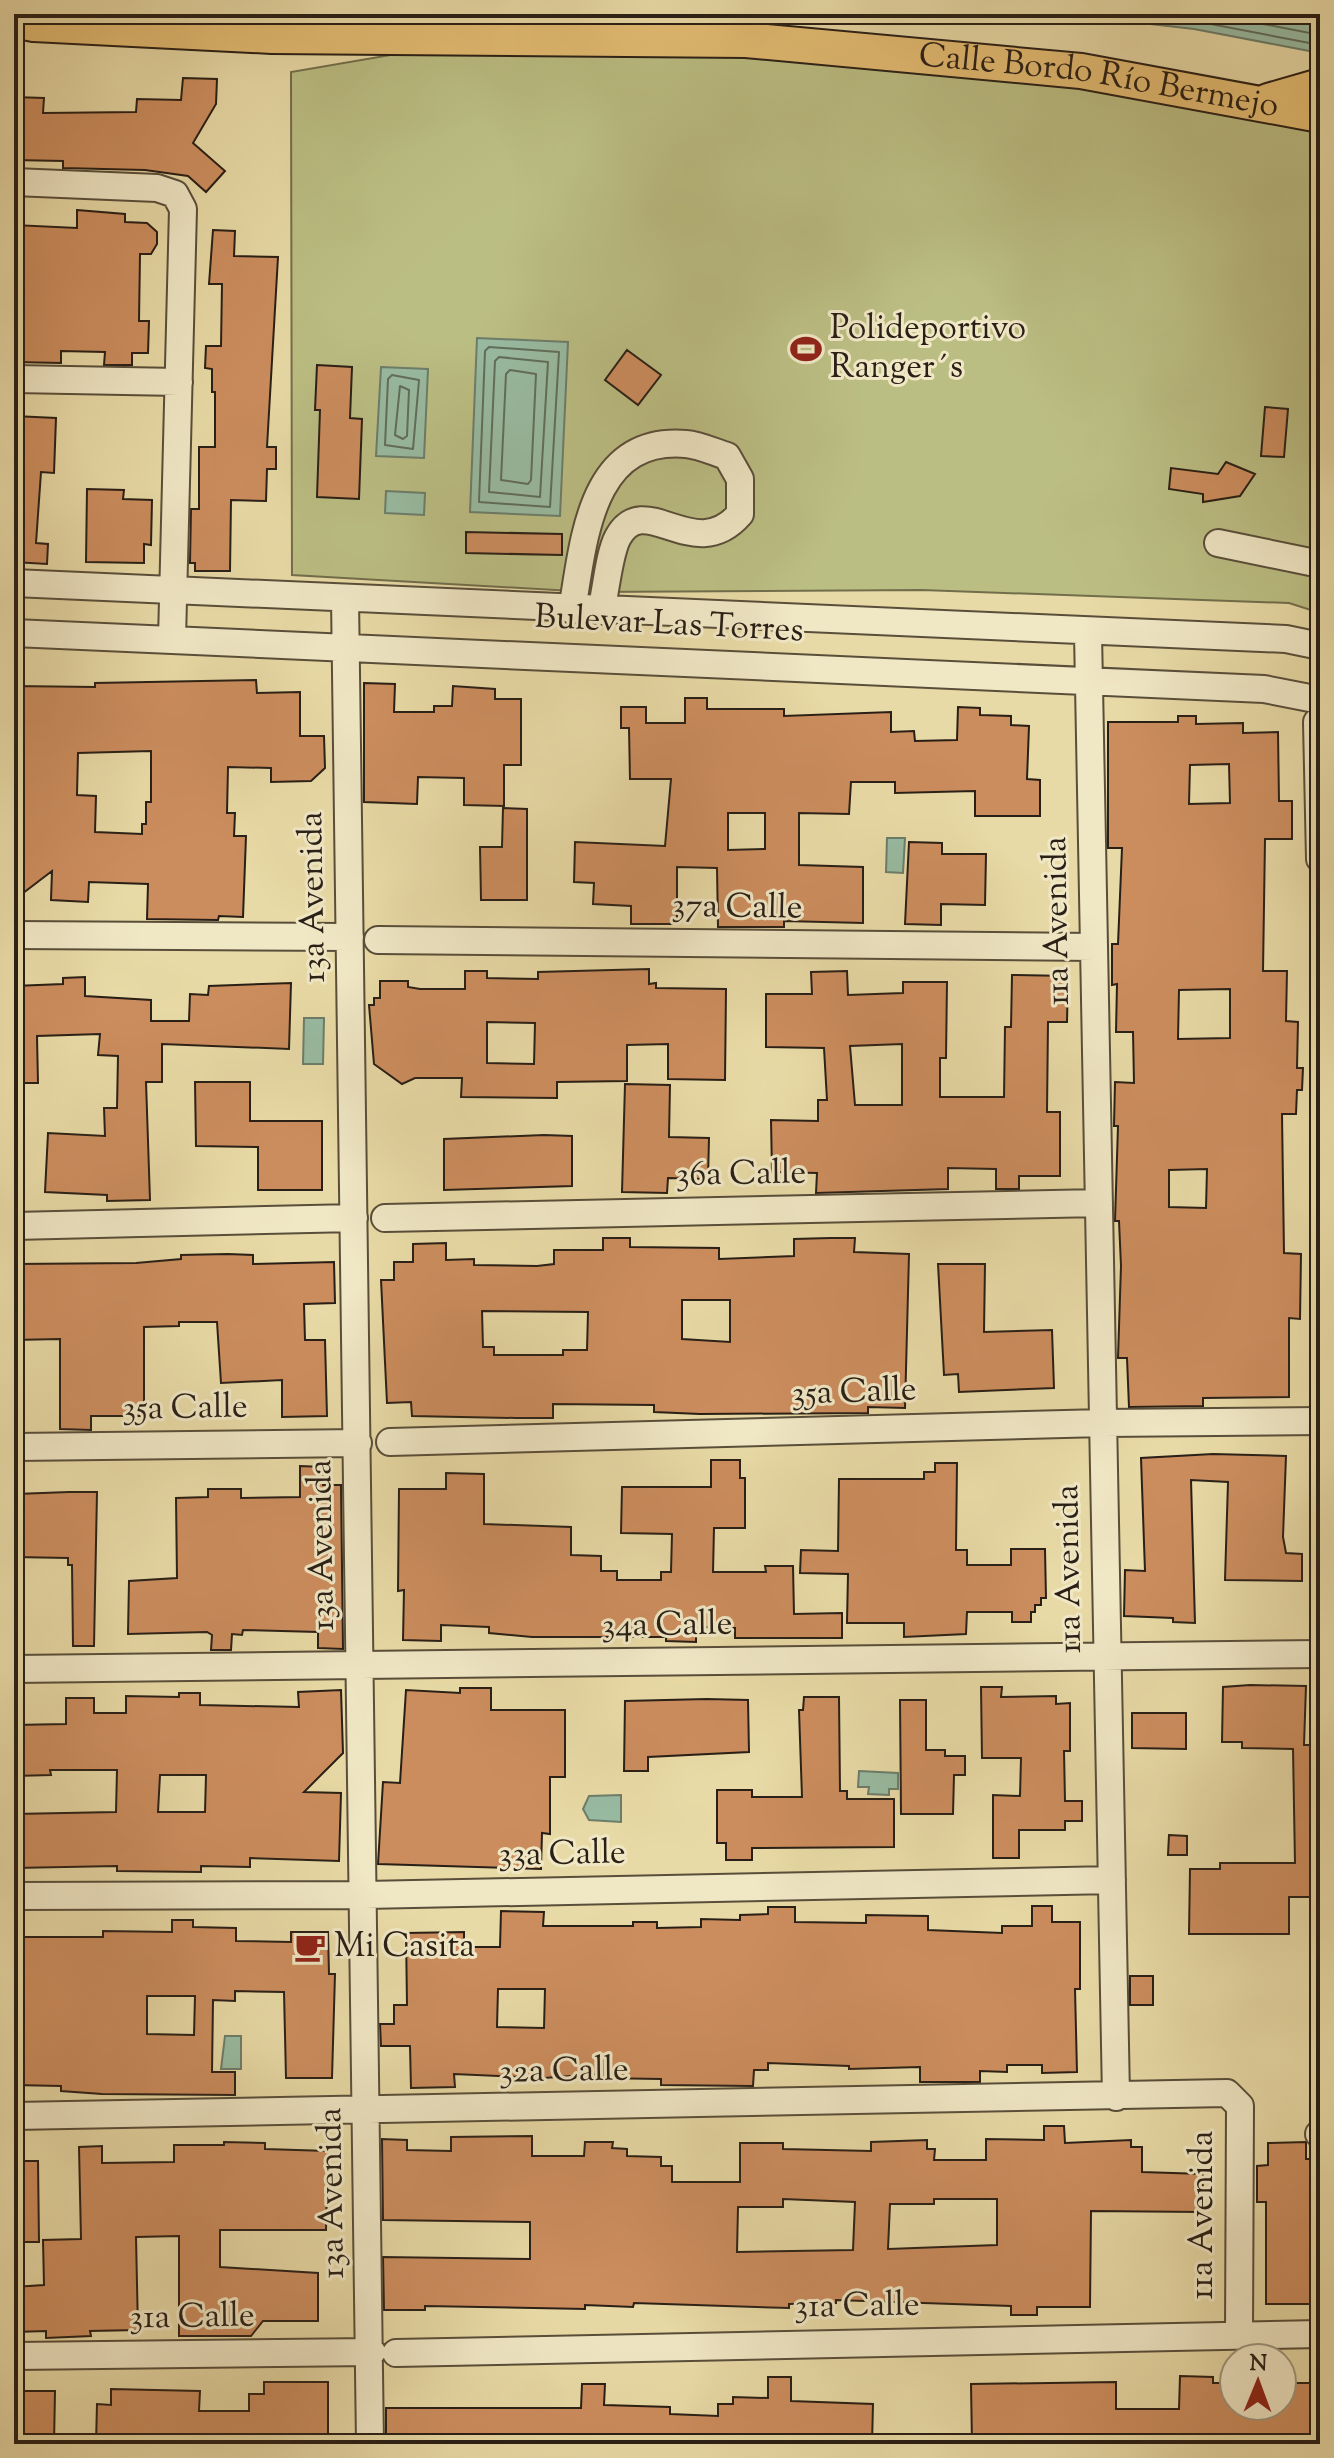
<svg xmlns="http://www.w3.org/2000/svg" width="1334" height="2458" viewBox="0 0 1334 2458" font-family="'Sorts Mill Goudy',serif">
<style>
.green{fill:#bbbe83;stroke:#726e4c;stroke-width:2}
.water{fill:#98bba2;stroke:#6c7d6a;stroke-width:2}
.lines{fill:none;stroke-linecap:round;stroke-linejoin:round}
.shore{stroke:#606d5c;stroke-width:2}
.building{fill:#cc8d5e;stroke:#291f16;stroke-width:2;fill-rule:evenodd}
.minor-casing{stroke:#594e3a;stroke-width:30}
.major-casing{stroke:#291f16;stroke-width:38}
.minor{stroke:#f0e7c5;stroke-width:26}
.major{stroke:#e4bd73;stroke-width:34}
.labels{text-anchor:middle;dominant-baseline:central;stroke-width:6;stroke-linejoin:round;paint-order:stroke}
.street-label{font-size:34px;fill:#291f16;stroke:#f0e7c5}
.poi-label{font-size:34px;fill:#291f16;stroke:#f0e7c5;text-anchor:start}
</style>
<rect width="100%" height="100%" fill="#e8daa6"/>
<filter id="stains"><feTurbulence type="fractalNoise" baseFrequency=".0025" numOctaves="4"/><feColorMatrix values="0 0 0 0 .2 0 0 0 0 .09 0 0 0 0 .02 0 0 0 .5 -.17"/></filter>
<radialGradient id="worn" r=".72"><stop offset=".6" stop-color="#630" stop-opacity="0"/><stop offset="1" stop-color="#630" stop-opacity=".3"/></radialGradient>
<path class="green" d="M443 46 822 48 1320 124V613L1289 603 922 590 590 592 292 575 291 72Z"/>
<path class="water" d="M1062 14H1320V53L1194 29Z
M477 338 568 342 560 516 470 512Z
M381 367 428 369 424 458 376 456Z
M386 491 425 493 424 515 385 513Z
M887 838H905L903 873 886 872Z
M304 1018H324L323 1064H303Z
M859 1771 898 1773V1789H889V1795L868 1794 869 1787H858Z
M621 1795V1822L589 1820 583 1809 589 1796Z
M225 2036H241V2069H221Z"/>
<g class="lines">
<path class="shore" d="M1133 14 1195 21 1320 45
M1212 14 1320 35
M489 347 559 352 550 507 479 502 485 351Z
M499 357 548 362 540 497 489 492 495 361Z
M510 370 536 374 531 480 528 484 501 480 506 374Z
M392 375 419 380 413 449 385 445 388 379Z
M400 386 409 390 407 436 403 439 395 435Z"/>
</g>
<path class="building" d="M183 78 217 79 216 104 193 143 225 171 206 192 188 176 145 170 63 168V161L14 160V97L44 98 43 113 136 112 137 99 181 100Z
M77 210 125 214V222L147 223 157 232V244L151 254H140L139 321H149L148 353H132V365H104L105 352 61 351V363L14 362V225L77 228Z
M213 230 235 231 234 256 278 257 267 447H276V469H267L266 501 231 500 230 571H195V563H190L191 509H199V447H215V392H212V369L205 368 206 346H221L222 284H209Z
M627 350 661 375 638 405 605 380Z
M317 365 352 367 350 418 362 419 359 499 317 497 320 410H315Z
M1265 407 1288 409 1284 457 1261 456Z
M14 416 56 418 54 473 41 472 36 543 48 544 47 564 14 562Z
M1226 462 1255 474 1240 496 1203 502V494L1169 489 1171 468 1218 474Z
M87 489 124 490 123 499 152 500 151 545 144 544V563L86 562Z
M466 532 562 534V555L466 553Z
M256 680 257 693 300 692V736H324L325 768 311 781 271 782V768L228 767 227 813H235L234 836H246L243 917 219 916 218 920 147 919 148 884 89 882 88 902 51 900 52 871 14 900V686L95 687V683ZM151 751V802H146V824H142V834L95 832 96 796 77 795 78 753Z
M364 683 395 684 394 712H434V706H452L453 686 495 689V699H521V765H504V806L464 805V778L418 777 417 804 364 802Z
M685 698H707V709H784V716L891 712V732L914 731 915 741 957 740 958 707 980 708V715L1011 716V725L1029 726 1027 779 1040 780V816H975V791L895 793V782H851L849 814 799 813V865L863 867V923L784 921V927H718L717 868 677 867V924H631V906L593 904 594 883 574 882 575 842 665 846 671 779H630L629 728H621V707H646V723H685ZM728 813H765V849L728 850Z
M1178 716H1196V724L1243 723V733L1278 732 1279 801H1292V839H1265L1263 971H1287L1286 1021 1298 1022 1297 1068H1303L1302 1090H1297L1296 1114H1282L1284 1253 1301 1254 1300 1319 1289 1318V1397L1203 1398V1406L1129 1407 1127 1358H1118L1121 1266 1119 1221H1115L1118 1126H1114L1115 1082 1134 1083 1133 1032H1116L1117 984 1112 985V944H1118L1122 848H1108V722H1178ZM1229 764 1230 803 1189 804 1190 765ZM1230 989V1038L1178 1039 1179 990ZM1207 1169 1206 1208 1169 1207V1170Z
M503 808 527 809V900H481L480 847H502Z
M909 842 942 843V854H986L985 905 941 904V925L905 924Z
M649 969V984L656 983V988L726 989 725 1080 668 1079V1044L627 1045V1081L557 1082V1098L461 1097 462 1078H415L402 1084 374 1064 369 1005H374V998H380V981H408V987L420 989H465V971H487V978L538 979V972ZM487 1022 535 1023 534 1064 487 1063Z
M847 971 848 995 903 993V982H947L946 1058H940V1097H1004L1005 1027H1011L1012 975 1068 976 1067 1022H1048L1047 1112H1060V1176H1019V1189H996V1169L948 1168V1189L816 1193 817 1173 772 1172 771 1120 818 1121V1100H827L824 1048 766 1047V994H812L811 972ZM902 1044V1105H855L850 1046Z
M85 977V996L151 1000V1021H189L190 994 208 995 209 986 291 983 289 1049 162 1044V1082H146L150 1200 107 1201V1195L45 1192 48 1133 105 1136 104 1108H117L118 1056 98 1055 100 1034 37 1036 38 1083H20V1052H14V986L63 984V978Z
M195 1082H250V1121H322V1190H258V1147L196 1146Z
M625 1084 670 1085 669 1137 709 1138 708 1179 668 1178 667 1193 622 1192Z
M544 1135 572 1136V1186L444 1190V1139Z
M603 1238H630V1247L719 1248V1259L794 1256V1239L830 1238H855L854 1252 909 1254 905 1408 868 1407V1413L700 1414 654 1412V1405L553 1404V1418H516L412 1416 411 1402 387 1403 381 1280H394V1262H413V1244L446 1243V1260L474 1259V1265L537 1266 554 1264V1250H603ZM682 1300H730V1342L682 1339ZM482 1311 588 1312 587 1350H563V1355H494V1347H483Z
M228 1254 253 1255V1264L334 1262 335 1303 304 1304 305 1340H325L327 1416 282 1417V1380L221 1383 217 1322H179V1326L144 1327V1416H91V1430L60 1429V1339L14 1340V1264L136 1263 181 1259V1255Z
M938 1264H985L984 1332 1052 1330 1054 1388 959 1392 958 1374 944 1375Z
M1213 1454 1286 1456 1283 1537 1286 1553 1302 1554V1581L1225 1580 1228 1482 1191 1480 1195 1623 1173 1622V1618L1124 1616 1125 1570 1145 1571 1141 1458Z
M711 1460H740V1478H745V1528H714L713 1572H766L765 1566H793L794 1614 842 1613V1638H735V1628L696 1627V1642L666 1641V1637H532L489 1633V1627L441 1625V1641L403 1640 404 1590 398 1591 399 1489H446V1473L484 1474V1524L571 1527V1555L601 1556V1571H617V1580H661V1572H671L672 1534 621 1533 622 1487H711Z
M935 1463H957L956 1550H967V1565H1011V1549H1045L1046 1598H1041V1605H1035V1612H1031V1622H1012V1612H967L966 1634 904 1637V1623H847L848 1574 800 1573 801 1550 838 1551 839 1479H924V1472H935Z
M300 1466 323 1467V1485H341L343 1649 318 1648V1632L243 1630 242 1635 232 1634 231 1650H211L212 1635 207 1632 128 1634 129 1581 177 1578 176 1498 208 1497V1489H241V1498L300 1497Z
M69 1492H97L94 1646H73L72 1565H68V1558L15 1557 16 1494Z
M1250 1685 1306 1686 1304 1745H1320V1897H1289V1934H1189L1190 1869H1220V1863H1295L1293 1749 1242 1748V1742H1222L1223 1687Z
M981 1687H1002L1001 1697 1056 1696V1704L1070 1703V1751H1064L1065 1801H1082V1821H1065V1830H1019V1858H993V1795L1020 1796 1021 1758H982Z
M460 1688H491V1710H565V1777H550V1834L542 1833 541 1869 378 1864 383 1782 400 1783 406 1690 460 1693Z
M341 1690 343 1753 304 1792 341 1793 339 1861 250 1858V1867L201 1866V1872L117 1871V1866L14 1868V1814L116 1812 117 1770H50L51 1775 14 1776V1725L66 1724V1698H94V1713H126V1696L179 1697V1693H200V1705L299 1707 298 1692ZM160 1775H206L205 1812H158Z
M804 1697H839L840 1791H847V1799H894V1847L752 1848V1860H726V1843H717V1790H752V1797H802L799 1710H803Z
M707 1699 748 1700 749 1752 648 1757V1771H624L625 1701Z
M900 1700H926V1750H945V1756H965V1775H954L953 1814H901Z
M1132 1713H1186V1749L1132 1748Z
M1169 1835 1187 1836V1855H1168Z
M1032 1906H1052V1922H1080V1989H1075L1077 2072 1042 2073V2065H1007V2072L980 2071V2082H920V2067L849 2069V2066L768 2063V2070H754L753 2086 661 2085V2079L597 2078V2074L544 2078 454 2074 455 2087 411 2088 410 2046H381L380 2024H394V2005H407L406 1933 464 1932V1947H500L501 1911 544 1912 543 1926H633V1922H657V1928L701 1927V1919L740 1920V1915L768 1914V1907H795V1922L866 1923V1915L928 1916V1930L1002 1933V1926H1032ZM498 1989H545L544 2028 497 2027Z
M172 1920H193V1927L236 1928V1941L291 1942V1932H328L329 1974H335L332 2078H286L284 1992 235 1991V2001L213 2000 212 2072H235V2095L102 2094 61 2091V2086L14 2085 20 1937H103V1931L172 1932ZM147 1996H195L194 2035 147 2034Z
M1130 1976H1153V2005H1130Z
M1044 2126H1064L1065 2143 1131 2140V2147H1142V2172L1203 2174 1202 2212 1091 2211 1090 2307H1037V2315H1011V2306L836 2300V2303L789 2304V2308L634 2303 633 2307 585 2305V2309L425 2306V2310H384L383 2257 530 2259V2222L383 2220 382 2139 407 2140V2150L451 2151V2137L532 2136V2156H584L585 2142H613L612 2148 627 2149V2156L661 2157V2166H672V2182H740V2143H783V2149L871 2151V2142L927 2140V2149H935L934 2160H986V2139L1044 2140ZM783 2199 855 2202 853 2250 737 2252 738 2207H783ZM934 2199H997V2245L888 2249 890 2204H934Z
M224 2142 265 2143V2149L328 2151 326 2230H220V2267L318 2273V2321H263L251 2336H179V2236L136 2237 138 2330 90 2331 91 2336 46 2338V2331L14 2332V2287L44 2285 43 2240 81 2239 79 2147 102 2146V2163L174 2162V2145H224Z
M1306 2142V2159H1320V2304H1266V2202H1257V2166L1268 2165V2143Z
M14 2161H38L39 2242H14Z
M1180 2376 1213 2377V2383H1234V2406H1282V2383H1320V2444H972L971 2384 1116 2382V2409H1179Z
M768 2377H791V2401L873 2404 872 2444H386V2408H581L582 2384H605L604 2405 670 2407V2414L718 2416V2404H733V2397L768 2398Z
M264 2382H328V2444H96L97 2404 111 2405V2389L200 2391 199 2411H249V2394H264Z
M14 2391H55L54 2444H14Z"/>
<g class="lines">
<defs>
<path id="minor" d="M14 182 157 188 175 194 183 209 172 639
M14 379 179 382
M1218 543 1320 564
M14 583 1286 639 1320 646
M345 598 370 2444
M572 610C584 540 590 436 686 444 699 445 714 452 727 456L740 479V514C694 567 645 488 618 537 609 553 606 591 601 611
M14 633 1264 689 1320 700
M1088 633 1116 2097
M1317 722 1320 859
M14 935 350 937
M378 940 1094 947
M385 1218 1099 1203
M14 1226 354 1218
M390 1442 1103 1423 1320 1421
M14 1447 358 1443
M14 1669 1320 1654
M14 1896 365 1895 1112 1880
M14 2116 1227 2093 1240 2106 1239 2335
M1319 2134H1320
M396 2353 1320 2334
M14 2356 372 2352"/>
<g id="major">
<path id="s1" d="M14 20 34 24 272 36 746 40 1081 71 1320 115"/>
<path d="M1268 101 1320 86"/>
</g>
</defs>
<use href="#minor" class="minor-casing"/>
<use href="#major" class="major-casing"/>
<use href="#minor" class="minor"/>
<use href="#major" class="major"/>
</g>
<defs>
<symbol id="stadium-bare" viewBox="-9 -9 18 18"><path d="M0-5a6.5 5 0 1 0 0 10a6.5 5 0 1 0 0-10ZM-3.5-1.8h7v3.6h-7Z" fill="#8f2418" stroke="#f0e7c5" stroke-width="2.5" paint-order="stroke"/></symbol>
<symbol id="cafe-bare" viewBox="-9 -9 18 18"><path d="M-5.5-4.5H6V0H3Q3 3.5 0 3.5H-2.5Q-5.5 3.5-5.5 0ZM3-3.2v2h1.7v-2ZM-6 4.5H4V6H-6Z" fill="#8f2418" stroke="#f0e7c5" stroke-width="2.5" paint-order="stroke"/></symbol>
</defs>
<g fill-rule="evenodd">
<use href="#stadium-bare" x="784" y="327" width="44" height="44"/>
<use href="#cafe-bare" x="288" y="1925" width="44" height="44"/>
</g>
<g class="labels">
<g class="street-label">
<text stroke="none"><textPath href="#s1" startOffset="1088">Calle Bordo Río Bermejo</textPath></text>
<text transform="translate(669 625) rotate(3)">Bulevar Las Torres</text>
<text transform="translate(314 897) rotate(-91)">13a Avenida</text>
<text transform="translate(737 908) rotate(1)">37a Calle</text>
<text transform="translate(1058 921) rotate(-91)">11a Avenida</text>
<text transform="translate(741 1175) rotate(-1)">36a Calle</text>
<text transform="translate(854 1393) rotate(-2)">35a Calle</text>
<text transform="translate(185 1409) rotate(-1)">35a Calle</text>
<text transform="translate(323 1545) rotate(-91)">13a Avenida</text>
<text transform="translate(1070 1569) rotate(-91)">11a Avenida</text>
<text transform="translate(667 1626) rotate(-1)">34a Calle</text>
<text transform="translate(562 1855) rotate(-1)">33a Calle</text>
<text transform="translate(564 2072) rotate(-1)">32a Calle</text>
<text transform="translate(333 2193) rotate(-91)">13a Avenida</text>
<text transform="translate(1203 2215) rotate(-90)">11a Avenida</text>
<text transform="translate(857 2307) rotate(-1)">31a Calle</text>
<text transform="translate(192 2318) rotate(-1)">31a Calle</text>
</g>
<g class="poi-label">
<text x="830" y="329">Polideportivo<tspan x="830" dy="39">Ranger´s</tspan></text>
<text x="334" y="1947">Mi Casita</text>
</g>
</g>
<rect width="1334" height="2458" fill="none" stroke="#e8daa6" stroke-width="48"/>
<rect x="16" y="16" width="1302" height="2426" fill="none" stroke="#291f16" stroke-width="4"/>
<rect x="24" y="24" width="1286" height="2410" fill="none" stroke="#291f16" stroke-width="2"/>
<g transform="translate(1258 2382) rotate(1)"><circle r="38" fill="#f0e7c5" stroke="#a0977f" stroke-width="2"/>
<path d="M0-6L14 30L0 20L-14 30Z" fill="#8f2418"/>
<text y="-12" font-size="22" font-weight="bold" text-anchor="middle" fill="#291f16">N</text>
</g>
<rect width="100%" height="100%" filter="url(#stains)"/>
<rect width="100%" height="100%" fill="url(#worn)"/>
</svg>
